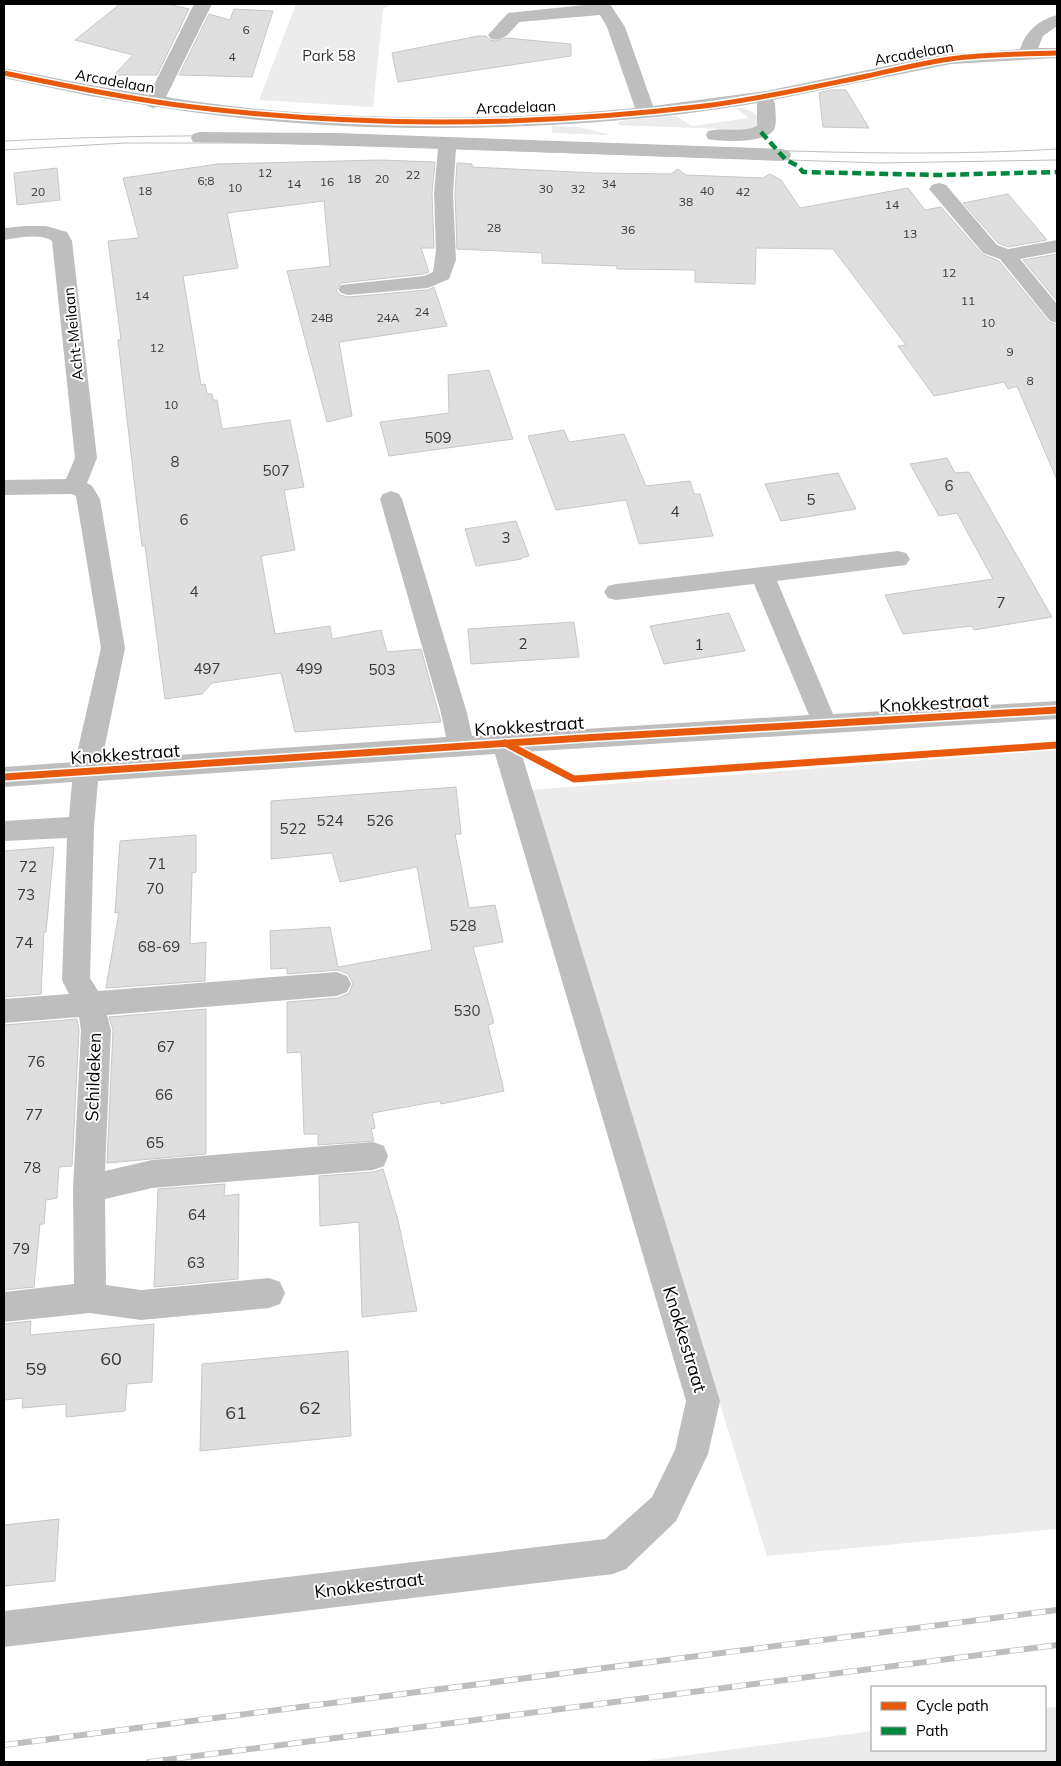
<svg xmlns="http://www.w3.org/2000/svg" width="1061" height="1766" viewBox="0 0 1061 1766" font-family="Mulish,sans-serif">
<style>
.green{fill:#ececec}
.building{fill:#dfdfdf;stroke:#c7c7c7}
.lines{fill:none;stroke-linecap:round;stroke-linejoin:round}
.minor{fill:#bebebe;fill-rule:evenodd}
.tram{stroke:#bebebe;stroke-width:1}
.rail-casing{stroke:#bebebe;stroke-width:6}
.rail{stroke:#fff;stroke-width:4.5;stroke-dasharray:14;stroke-linecap:butt}
.quiet{stroke:#00873e;stroke-width:4.5;stroke-dasharray:9 4.5;stroke-linecap:butt}
.cycleway-far1-casing{stroke:#fff;stroke-width:8}
.cycleway-casing{stroke:#fff;stroke-width:10}
.cycleway-far1{stroke:#e8590c;stroke-width:5}
.cycleway{stroke:#e8590c;stroke-width:7}
.labels{text-anchor:middle;dominant-baseline:central;stroke-width:4;stroke-linejoin:round;paint-order:stroke}
.far-number-label{font-size:12px;fill:#383838}
.far-street-label{font-size:15px;fill:#000;stroke:#fff}
.far-park-label{font-size:15px;fill:#333;stroke:#fff}
.number-label{font-size:15px;fill:#383838}
.street-label{font-size:18px;fill:#000;stroke:#fff}
.near-number-label{font-size:18px;fill:#383838}
</style>
<rect width="100%" height="100%" fill="#fff"/>
<path class="green" d="M296 4H391L383 10 373 107 259 100Z
M734 107C745 108 753 110 760 119L757 126 747 130 618 125 619 121 676 116 692 126 749 118Z
M552 126 578 127 611 135 552 133Z
M1057 750V1529L767 1556 530 790Z
M1057 1707V1762H635L872 1731V1750H1045V1708Z"/>
<path class="building" d="M120 4H168L189 9 157 75H114L133 55 75 40Z
M234 9 273 11 252 77 179 75 209 14 230 20Z
M478 36H486L490 40 495 41 506 38 571 44V56L398 82 392 53Z
M830 90H846L869 128 823 127 819 93Z
M380 160 435 162 432 193 434 248H421L429 272 424 274 341 283 336 290 340 295 348 297 428 290 434 287 447 326 339 342 352 416 327 422 287 271 330 266 324 201 227 213 238 268 183 276 201 385 205 384 207 394H212L213 400H217L222 429 290 420 304 487 284 490 295 550 261 556 275 634 330 626 332 639 381 630 387 652 421 649 441 722 295 732 281 673 212 683 202 694 165 699 145 546H142L138 514 118 340H121L108 241 139 238 123 178 218 164Z
M457 163 472 164V167L596 173 671 174 678 169 686 175 763 178 770 174 781 180 800 208 908 188 925 210 941 207 982 254 999 261 1049 322 1057 325V480L1017 386 1008 389 1004 382 934 396 898 346 906 345 833 249 756 248 755 284 695 282V270L617 269V266L542 263V253L457 249 455 193Z
M57 168 60 200 17 205 14 173Z
M1008 194 1047 240 1008 247 998 243 963 203Z
M1057 254V301L1023 260Z
M489 370 513 439 389 456 380 422 449 413 448 375Z
M564 430 569 442 624 434 646 486 690 481 694 494H700L713 536 639 544 626 500 556 510 528 436Z
M947 458 955 473 969 472 1052 617 974 630 972 626 903 634 885 595 993 579 957 513 939 516 910 464Z
M838 473 856 509 781 521 765 484Z
M516 521 529 556 521 558 522 559 476 566 465 529Z
M729 613 745 651 664 664 650 626Z
M574 622 579 657 471 664 468 629Z
M456 787 461 834H455L469 908 495 905 503 942 473 947 494 1023 488 1025 504 1091 441 1104 440 1101 372 1113 375 1128 371 1129 374 1141 318 1145V1134H304L301 1052 287 1053V1002L338 998 349 993 353 983 348 974 338 970 287 974V968L271 969 270 931 330 927 338 967 432 950 417 867 340 882 332 853 271 859V801Z
M196 835V872L192 873 190 944 206 942 205 981 106 988 119 912 115 913 120 841Z
M54 847 46 932H44L41 994 4 997V851Z
M206 1009V1154L107 1163 113 1030 109 1017Z
M77 1019 79 1030 72 1166 59 1167 57 1198 46 1200 44 1224H40L34 1287 4 1290V1025Z
M383 1169 398 1220 417 1311 362 1317 359 1222 320 1226 319 1176 373 1172Z
M225 1184 224 1196 239 1194 238 1279 154 1287 158 1189Z
M31 1321 30 1335 154 1324 152 1382 127 1384 125 1411 66 1417V1404L22 1408 23 1398 4 1400V1324Z
M348 1351 351 1436 200 1451 202 1364Z
M59 1519 55 1581 4 1586V1525Z"/>
<g class="lines">
<path class="minor" d="M194 4H212L166 97C315 121 485 123 635 108L607 27 600 15 519 22C511 31 504 42 491 39L488 35 508 13 594 4H610L625 27 653 106 766 91 940 55 1020 49C1026 31 1038 20 1057 15V26L1043 36 1038 48H1057V58L951 64 773 100 775 103C775 110 777 120 775 127 771 144 722 142 708 139L706 135 708 131C724 127 742 133 757 126V103C694 114 632 120 569 124 433 132 293 129 158 107L153 108 145 105 90 96 4 78V68L90 85 149 95Z
M200 132 337 133 782 149 789 151 791 155 789 159 782 161 456 149 453 193 456 260 449 279 428 288 348 295 341 293 338 289 341 285 424 276 433 272 436 251 434 193 438 148 193 142 191 138 193 134Z
M939 183 946 185 997 245 1008 249 1057 240V252L1020 259 1057 304V323L1050 321 1000 259 983 253 929 189 932 185Z
M25 226H46L67 232 72 241 97 458 87 483 92 486 100 499 125 648 102 760 446 737 441 713 380 499 383 494 391 491 399 494 402 499 467 713 472 736 809 715 754 584 616 600 608 598 604 592 608 586 616 584 898 551 906 553 910 559 906 565 777 581 833 714 1057 701V719L521 752 720 1401 708 1454 676 1521 626 1569 613 1574 4 1647V1611L605 1539 652 1497 675 1450 686 1401 495 754 98 781 94 827 90 978 98 991 337 972 347 976 351 984 347 992 337 996 107 1015 111 1030 105 1171 152 1160 373 1142 384 1146 388 1156 384 1166 373 1170 152 1188 105 1199 106 1285 141 1290 269 1278 280 1282 285 1293 280 1304 269 1308 141 1320 90 1313 4 1322V1292L74 1284 73 1189 81 1030 79 1017 4 1023V999L69 994 62 980 67 838 4 841V821L69 817 72 782 4 787V767L75 762 101 648 76 496 71 494 4 495V480L66 479 75 458 52 241C40 233 18 238 4 240V228Z"/>
<path class="tram" d="M4 141C207 131 409 137 613 144 761 150 909 158 1057 149
M4 150 125 143H276L880 163 1057 160"/>
<defs>
<path id="rail" d="M4 1745 1057 1610
M149 1762 1057 1645"/>
</defs>
<use href="#rail" class="rail-casing"/>
<use href="#rail" class="rail"/>
<path class="quiet" d="M761 132 786 160 798 166 803 172 938 175 1057 172"/>
<defs>
<path id="cycleway-far1" d="M4 73C61 85 119 97 177 105 352 128 529 127 704 106 759 99 813 87 867 76 895 70 922 63 950 59 986 54 1022 54 1057 53"/>
<path id="cycleway" d="M505 743 574 779 1057 745
M4 777 583 738 1057 710"/>
</defs>
<use href="#cycleway-far1" class="cycleway-far1-casing"/>
<use href="#cycleway" class="cycleway-casing"/>
<use href="#cycleway-far1" class="cycleway-far1"/>
<use href="#cycleway" class="cycleway"/>
</g>
<g class="labels">
<g class="far-number-label">
<text x="246" y="29">6</text>
<text x="232" y="56">4</text>
<text x="265" y="172">12</text>
<text x="413" y="174">22</text>
<text x="354" y="178">18</text>
<text x="382" y="178">20</text>
<text x="206" y="180">6;8</text>
<text x="327" y="181">16</text>
<text x="294" y="183">14</text>
<text x="609" y="183">34</text>
<text x="235" y="187">10</text>
<text x="546" y="188">30</text>
<text x="578" y="188">32</text>
<text x="145" y="190">18</text>
<text x="707" y="190">40</text>
<text x="38" y="191">20</text>
<text x="743" y="191">42</text>
<text x="686" y="201">38</text>
<text x="892" y="204">14</text>
<text x="494" y="227">28</text>
<text x="628" y="229">36</text>
<text x="910" y="233">13</text>
<text x="949" y="272">12</text>
<text x="142" y="295">14</text>
<text x="968" y="300">11</text>
<text x="422" y="311">24</text>
<text x="322" y="317">24B</text>
<text x="388" y="317">24A</text>
<text x="988" y="322">10</text>
<text x="157" y="347">12</text>
<text x="1010" y="351">9</text>
<text x="1030" y="380">8</text>
<text x="171" y="404">10</text>
</g>
<g class="far-street-label">
<text transform="translate(914 53) rotate(-10)">Arcadelaan</text>
<text transform="translate(115 81) rotate(10)">Arcadelaan</text>
<text transform="translate(516 107) rotate(-2)">Arcadelaan</text>
<text transform="translate(73 334) rotate(-96)">Acht-Meilaan</text>
</g>
<g class="far-park-label">
<text x="329" y="55">Park 58</text>
</g>
<g class="number-label">
<text x="438" y="437">509</text>
<text x="175" y="461">8</text>
<text x="276" y="470">507</text>
<text x="949" y="485">6</text>
<text x="811" y="499">5</text>
<text x="675" y="511">4</text>
<text x="184" y="519">6</text>
<text x="506" y="537">3</text>
<text x="194" y="591">4</text>
<text x="1001" y="602">7</text>
<text x="523" y="643">2</text>
<text x="699" y="644">1</text>
<text x="207" y="668">497</text>
<text x="309" y="668">499</text>
<text x="382" y="669">503</text>
<text x="330" y="820">524</text>
<text x="380" y="820">526</text>
<text x="293" y="828">522</text>
<text x="157" y="863">71</text>
<text x="28" y="866">72</text>
<text x="155" y="888">70</text>
<text x="26" y="894">73</text>
<text x="463" y="925">528</text>
<text x="24" y="942">74</text>
<text x="159" y="946">68-69</text>
<text x="467" y="1010">530</text>
<text x="166" y="1046">67</text>
<text x="36" y="1061">76</text>
<text x="164" y="1094">66</text>
<text x="34" y="1114">77</text>
<text x="155" y="1142">65</text>
<text x="32" y="1167">78</text>
<text x="197" y="1214">64</text>
<text x="21" y="1248">79</text>
<text x="196" y="1262">63</text>
</g>
<g class="street-label">
<text transform="translate(934 703) rotate(-3)">Knokkestraat</text>
<text transform="translate(529 726) rotate(-4)">Knokkestraat</text>
<text transform="translate(125 754) rotate(-4)">Knokkestraat</text>
<text transform="translate(93 1077) rotate(-88)">Schildeken</text>
<text transform="translate(685 1339) rotate(73)">Knokkestraat</text>
<text transform="translate(369 1585) rotate(-7)">Knokkestraat</text>
</g>
<g class="near-number-label">
<text x="111" y="1358">60</text>
<text x="36" y="1368">59</text>
<text x="310" y="1407">62</text>
<text x="236" y="1412">61</text>
</g>
</g>
<rect width="1061" height="1766" fill="none" stroke="#000000" stroke-width="10"/>
<rect x="871" y="1686" width="175" height="65" fill="#ffffff" stroke="#999999"/>
<rect x="881" y="1702" width="25" height="8" fill="#e8590c" stroke="#999999"/>
<text x="916" y="1711" font-size="15" fill="#000000">Cycle path</text>
<rect x="881" y="1727" width="25" height="8" fill="#00873e" stroke="#999999"/>
<text x="916" y="1736" font-size="15" fill="#000000">Path</text>
</svg>
